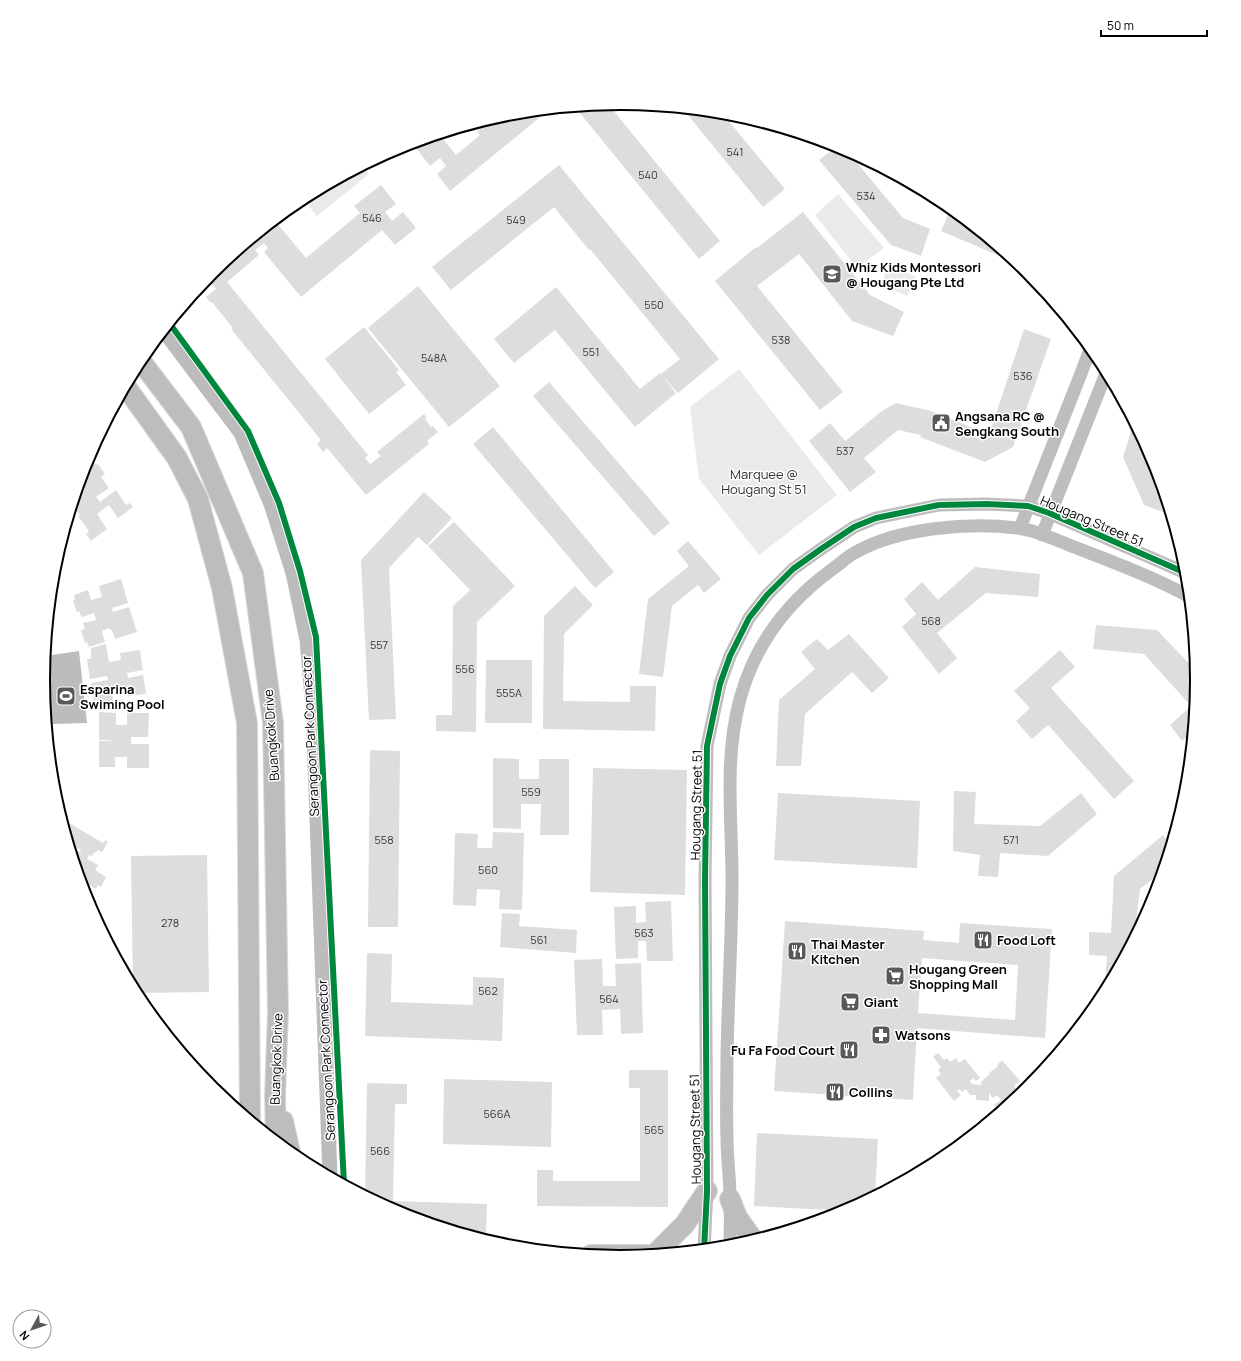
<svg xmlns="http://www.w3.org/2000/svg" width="1241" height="1361" viewBox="0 0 1241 1361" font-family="Manrope,sans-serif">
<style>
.green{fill:#eaeaea}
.water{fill:#bcbcbc}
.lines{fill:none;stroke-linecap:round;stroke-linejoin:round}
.canal{stroke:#bcbcbc;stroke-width:15}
.building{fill:#ddd;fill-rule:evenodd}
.primary-casing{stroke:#dbdbdb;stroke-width:22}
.minor{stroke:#bebebe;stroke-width:13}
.primary{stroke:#bdbdbd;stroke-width:20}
.cycleway-casing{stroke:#fff;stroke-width:8}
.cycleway{stroke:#00873e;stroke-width:6}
.labels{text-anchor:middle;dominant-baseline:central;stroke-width:3;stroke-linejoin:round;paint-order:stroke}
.number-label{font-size:11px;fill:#373737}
.poi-label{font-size:13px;font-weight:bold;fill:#000;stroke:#fff;text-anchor:start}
.park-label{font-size:13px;fill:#303030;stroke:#fff}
.street-label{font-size:13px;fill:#000;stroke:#fff}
.rim{fill:none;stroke:#000;stroke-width:2}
</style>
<rect width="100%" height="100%" fill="#fff"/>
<path class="green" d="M363 166 369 174 317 216 303 199Z
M838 194 884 248 857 268 815 215Z
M889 265 916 277 907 296 881 284Z
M739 369 837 495 759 555 699 479 690 407Z"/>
<path class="water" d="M79 651 87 723 52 724 44 669 45 656Z"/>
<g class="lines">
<path class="canal" d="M164 331 241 433 271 504 293 573 307 640 313 709 330 1177"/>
</g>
<path class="building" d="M608 104 720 241 699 259 575 107Z
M683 109 722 113 785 189 763 207Z
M542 111 545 113 450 191 437 174 446 166 440 158 430 166 412 143 440 135 456 155 480 135 477 132 493 119 508 114Z
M837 146 865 159 858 164 903 218 930 229 921 256 891 245 819 160Z
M559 165 719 359 678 393 661 374 680 359 590 249 589 250 554 207 451 290 432 267Z
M381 185 396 204 385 212 392 221 403 212 416 228 395 245 382 230 301 297 264 252 268 248 264 243 255 250 259 255 227 282 368 455 365 458 370 464 381 456 377 452 424 414 427 418 425 419 431 427 433 426 438 432 427 441 429 444 366 495 327 448 323 452 317 444 321 440 231 329 233 328 220 312 212 302 211 303 206 297 216 289 208 280 203 283 212 272 275 221 306 258 360 213 354 206Z
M951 208 1010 257 1009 260 941 231Z
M803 212 870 295 904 312 893 336 852 321 799 254 757 286 843 392 820 410 715 281 756 247 757 248Z
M418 286 500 386 449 427 368 328Z
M556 287 640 389 660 373 676 393 635 427 555 330 514 363 494 339Z
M364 327 399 370 396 372 406 385 369 414 325 359Z
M1024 329 1051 339 1013 447 985 462 920 437 921 435 898 430 864 458 876 472 850 492 809 441 830 423 845 441 882 411 896 403 931 411 981 431 992 426Z
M549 382 670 523 654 536 533 396Z
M1134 422 1154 460 1171 515 1144 505 1123 457Z
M493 427 614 572 595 588 473 444Z
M92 460 96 465 98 464 105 474 101 477 109 488 96 497 100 502 116 490 126 505 130 503 133 507 118 518 109 505 97 514 107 529 91 541 86 534 89 531 78 516 80 515 73 506 86 464Z
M424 492 452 518 427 545 418 537 389 568 396 719 369 720 361 560Z
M454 522 515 586 477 622 476 732 436 731V715H452L453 606 470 590 428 546Z
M688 541 721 579 704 593 698 585 672 606 663 677 639 674 648 599 689 566 677 551Z
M975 567 1040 574 1038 597 986 593 937 633 957 658 939 674 902 627 916 614 904 599 922 582 938 600Z
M121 579 128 603 112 608 113 612 129 607 137 632 115 639 112 630H110V628L103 630 102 632 105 642 89 647 87 642 85 643 81 630 85 629 83 623 96 620 94 613 82 617 79 611 77 612 73 601 75 600 74 595 88 590 91 600 102 597 99 586Z
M575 586 593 605 564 634 563 701 630 702V686H656L655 731 543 729 544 616Z
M1096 625 1157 630 1195 670 1197 668 1198 681 1193 731 1182 741 1170 725 1191 706 1144 654 1093 649Z
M849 634 889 678 872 693 852 672 805 714 801 766H776L779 700 815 669 801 652 817 639 828 650Z
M106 644 109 662 121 660 120 653 140 650 143 670 127 673 128 678 143 675 146 694 128 696 127 689 112 692 114 709 100 711 98 700H94L91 683 108 680 107 676 90 679 87 659H91V648Z
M1060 650 1075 667 1051 688 1134 781 1114 799 1048 725 1032 739 1016 721 1030 708 1014 691Z
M486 660H532V723H485Z
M99 712 116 713V725H127V713H149L148 737H131V744H149V768H127V757H115V767H99V741H111V740H99Z
M370 750 400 751 398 927H368Z
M493 758 519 759V779H539V759H569V835H540L541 804H521V829L493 828Z
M593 768 687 770 685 895 590 892Z
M954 791 976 792 974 824 1040 826 1081 793 1097 814 1048 856 1000 853 998 877 978 876 980 855 953 851Z
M778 793 920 801 917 868 774 860Z
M62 816 65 818 64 820 103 843 105 840 108 842 102 852 98 850 96 852H95L92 856 89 855 87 859 98 865 95 870 106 877 101 887 98 885 96 889 82 881 84 877 79 874 74 858 76 854 72 852 70 846 80 852 81 850 69 843Z
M1179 820 1178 822 1175 832 1171 827Z
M493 832 524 833 522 910 499 909 500 890 477 889 476 906 453 905 455 833 478 834 477 848H492Z
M1163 835 1171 845 1164 870 1140 889 1134 940 1111 982 1105 981 1107 956 1089 955V932L1111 933 1114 876Z
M207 855 209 992 136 993 133 988 131 856Z
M84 893 97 901 91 910 87 901Z
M671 901 673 961H647L646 941H638V958L616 959 614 907 636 906V923L646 922 645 902Z
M502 913 520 914 519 926 577 930 576 953 500 947Z
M785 921 924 931 923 940 959 943 960 923 1052 929 1045 1038 917 1028 913 1100 774 1091ZM922 958 1018 965 1015 1020 918 1013Z
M367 953 392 954 391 1002 473 1005V977L504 978 502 1041 365 1036Z
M602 959 603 986H616L615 964 641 963 643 1033 621 1034 620 1009 602 1010 603 1035H577L574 960Z
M178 1047H186V1057L180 1050Z
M938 1053 944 1060 947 1058 950 1062 956 1058 959 1063 965 1059 980 1078 976 1081 973 1078 970 1081 972 1084 983 1085 980 1083 990 1074 989 1073 998 1066 997 1065 1002 1060 1020 1081 1014 1086 1019 1092 1025 1087 1027 1090 1000 1113 994 1105 1001 1100 997 1095 993 1098 989 1093V1101L976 1100V1095H970L966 1089 962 1092 959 1089 957 1091 961 1095 954 1101 936 1078 941 1074 938 1070 941 1067 933 1057Z
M629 1070H668V1207L537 1206V1170H553V1181H640V1088H629Z
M444 1079 552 1082 551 1147 443 1144Z
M367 1083 407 1084V1104H395L393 1201 487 1204 486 1233 460 1232 399 1214 365 1195Z
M757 1133 878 1139 875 1196 848 1211 754 1206Z
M941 1151 946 1157 932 1166 936 1161 934 1158Z"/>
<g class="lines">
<defs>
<path id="primary" d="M140 360 191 427 253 573 273 723 278 1011 275 1096 276 1141
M126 387 177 458 198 499 222 588 247 723 250 1120
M283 1121 290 1152
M730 1199 737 1217 754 1241
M591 1255H654
M654 1255 685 1224 707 1191"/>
</defs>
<use href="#primary" class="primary-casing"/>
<path class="minor" d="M1020 528 1080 376 1091 347
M1042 535 1107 371
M730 1247C730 1231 731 1214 730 1198 730 1178 727 1158 727 1138 726 1110 727 1083 727 1055 728 997 732 938 732 879 732 819 724 758 740 699 755 643 788 601 834 568 841 563 848 556 856 552 899 528 968 522 1017 528 1036 530 1056 540 1074 547 1113 562 1153 577 1190 597
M704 1250 707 1191 705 880 707 746 720 684 730 656 749 618 767 595 793 569 821 549 854 527 876 518 939 505 987 504 1028 506 1049 513 1188 574"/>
<use href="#primary" class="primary"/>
<defs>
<path id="cycleway" d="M170 324 248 431 279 503 300 571 316 637 344 1184
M704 1250 707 1191 705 880 707 746 720 684 730 656 749 618 767 595 793 569 821 549 854 527 876 518 939 505 987 504 1028 506 1049 513 1188 574"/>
</defs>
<use href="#cycleway" class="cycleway-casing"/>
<use href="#cycleway" class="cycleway"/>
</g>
<defs>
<symbol id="school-square" viewBox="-11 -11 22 22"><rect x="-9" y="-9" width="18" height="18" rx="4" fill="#595959" stroke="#fff"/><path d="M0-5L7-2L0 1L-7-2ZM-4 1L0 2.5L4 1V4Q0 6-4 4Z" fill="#fff"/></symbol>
<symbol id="civic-square" viewBox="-11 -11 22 22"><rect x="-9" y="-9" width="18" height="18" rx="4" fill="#595959" stroke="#fff"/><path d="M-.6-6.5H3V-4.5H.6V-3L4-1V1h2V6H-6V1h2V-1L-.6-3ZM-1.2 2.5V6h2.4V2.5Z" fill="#fff"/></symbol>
<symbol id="stadium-square" viewBox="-11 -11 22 22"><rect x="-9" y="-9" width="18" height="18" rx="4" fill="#595959" stroke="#fff"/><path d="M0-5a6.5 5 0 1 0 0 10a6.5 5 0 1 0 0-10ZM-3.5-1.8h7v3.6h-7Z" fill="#fff"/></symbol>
<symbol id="restaurant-square" viewBox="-11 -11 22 22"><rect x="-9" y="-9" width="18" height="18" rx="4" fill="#595959" stroke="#fff"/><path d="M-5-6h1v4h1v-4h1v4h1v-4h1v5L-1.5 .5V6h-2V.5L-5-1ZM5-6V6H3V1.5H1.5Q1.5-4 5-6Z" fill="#fff"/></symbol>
<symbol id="supermarket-square" viewBox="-11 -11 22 22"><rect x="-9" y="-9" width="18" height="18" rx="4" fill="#595959" stroke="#fff"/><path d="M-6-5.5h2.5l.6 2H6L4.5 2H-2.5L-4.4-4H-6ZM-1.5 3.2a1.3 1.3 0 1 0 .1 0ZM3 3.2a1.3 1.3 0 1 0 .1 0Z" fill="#fff"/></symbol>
<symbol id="pharmacy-square" viewBox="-11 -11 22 22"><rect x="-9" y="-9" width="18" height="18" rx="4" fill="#595959" stroke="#fff"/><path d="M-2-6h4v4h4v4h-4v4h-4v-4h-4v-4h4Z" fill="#fff"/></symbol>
</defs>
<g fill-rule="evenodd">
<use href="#school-square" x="821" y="263" width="22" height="22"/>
<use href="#civic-square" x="930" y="412" width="22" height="22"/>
<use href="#stadium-square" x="55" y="685" width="22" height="22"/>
<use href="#restaurant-square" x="972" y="929" width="22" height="22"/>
<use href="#restaurant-square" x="786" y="940" width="22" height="22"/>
<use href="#supermarket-square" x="884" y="965" width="22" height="22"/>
<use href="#supermarket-square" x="839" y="991" width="22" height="22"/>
<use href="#pharmacy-square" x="870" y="1024" width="22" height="22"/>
<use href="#restaurant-square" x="838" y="1039" width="22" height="22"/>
<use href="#restaurant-square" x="824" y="1081" width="22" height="22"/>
</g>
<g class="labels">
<g class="number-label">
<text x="735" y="151">541</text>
<text x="648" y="174">540</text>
<text x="866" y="195">534</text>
<text x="372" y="217">546</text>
<text x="516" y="219">549</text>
<text x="654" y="304">550</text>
<text x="781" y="339">538</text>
<text x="591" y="351">551</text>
<text x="434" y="357">548A</text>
<text x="1023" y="375">536</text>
<text x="845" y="450">537</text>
<text x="931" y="620">568</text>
<text x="379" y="644">557</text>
<text x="465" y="668">556</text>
<text x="509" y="692">555A</text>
<text x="531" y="791">559</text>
<text x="384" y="839">558</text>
<text x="1011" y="839">571</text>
<text x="488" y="869">560</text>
<text x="170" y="922">278</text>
<text x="644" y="932">563</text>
<text x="539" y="939">561</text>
<text x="488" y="990">562</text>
<text x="609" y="998">564</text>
<text x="497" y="1113">566A</text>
<text x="654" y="1129">565</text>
<text x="380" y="1150">566</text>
</g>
<g class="poi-label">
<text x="846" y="267">Whiz Kids Montessori<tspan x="846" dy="15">@ Hougang Pte Ltd</tspan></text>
<text x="955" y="416">Angsana RC @<tspan x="955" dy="15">Sengkang South</tspan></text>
<text x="80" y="689">Esparina<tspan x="80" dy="15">Swiming Pool</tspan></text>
<text x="997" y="940">Food Loft</text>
<text x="811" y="944">Thai Master<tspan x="811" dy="15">Kitchen</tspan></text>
<text x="909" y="969">Hougang Green<tspan x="909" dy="15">Shopping Mall</tspan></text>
<text x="864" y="1002">Giant</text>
<text x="895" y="1035">Watsons</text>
<text x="835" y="1050" text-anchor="end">Fu Fa Food Court</text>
<text x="849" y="1092">Collins</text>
</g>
<g class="park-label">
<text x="764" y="474">Marquee @<tspan x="764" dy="15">Hougang St 51</tspan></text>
</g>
<g class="street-label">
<text transform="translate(1092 521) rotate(23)">Hougang Street 51</text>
<text transform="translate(271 735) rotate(-94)">Buangkok Drive</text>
<text transform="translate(310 736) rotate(-93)">Serangoon Park Connector</text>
<text transform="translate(696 805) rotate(-89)">Hougang Street 51</text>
<text transform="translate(276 1059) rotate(-88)">Buangkok Drive</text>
<text transform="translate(326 1060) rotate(-93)">Serangoon Park Connector</text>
<text transform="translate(695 1129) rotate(-91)">Hougang Street 51</text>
</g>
</g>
<path d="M0 0H1241V1361H0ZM50 680a570 570 0 1 1 1140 0a570 570 0 1 1-1140 0Z" fill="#fff" fill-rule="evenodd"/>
<path class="rim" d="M50 680a570 570 0 1 1 1140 0a570 570 0 1 1-1140 0Z"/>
<g transform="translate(32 1329) rotate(230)"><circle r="19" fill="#ffffff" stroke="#999999"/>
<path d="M0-3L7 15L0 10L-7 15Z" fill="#595959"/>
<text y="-6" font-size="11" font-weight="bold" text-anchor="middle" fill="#000000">N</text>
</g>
<path d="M1101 30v6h106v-6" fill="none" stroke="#000000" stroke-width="2"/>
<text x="1107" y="30" font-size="12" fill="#000000" stroke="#ffffff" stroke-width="3" paint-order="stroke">50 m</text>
</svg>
